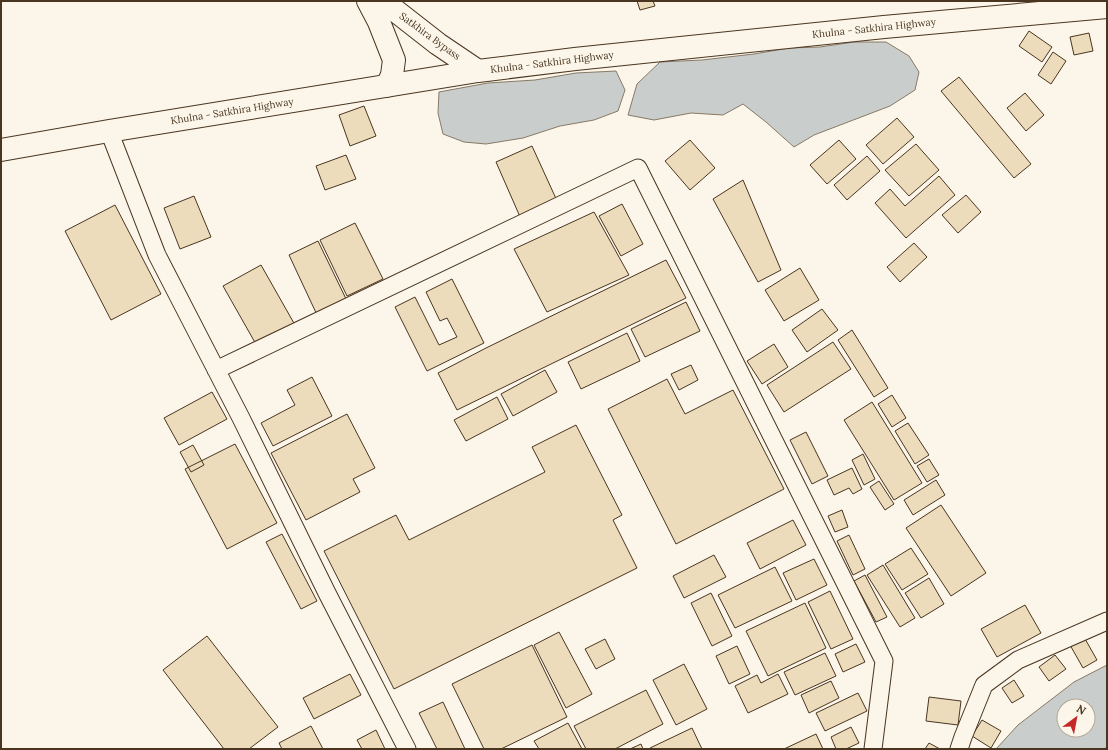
<svg xmlns="http://www.w3.org/2000/svg" width="1108" height="750" viewBox="0 0 1108 750" font-family="Lora,serif">
<style>
.water{fill:#c9cecd;stroke:#887966;fill-rule:evenodd}
.building{fill:#ecdcbc;stroke:#4a3520}
.lines{fill:none;stroke-linecap:round;stroke-linejoin:round}
.minor-casing{stroke:#4a3520;stroke-width:19}
.trunk-casing{stroke:#4a3520;stroke-width:24}
.minor{stroke:#fbf6e9;stroke-width:17}
.trunk{stroke:#fbf6e9;stroke-width:22}
.labels{text-anchor:middle;dominant-baseline:central;stroke-width:3;stroke-linejoin:round;paint-order:stroke}
.street-label{font-size:10px;fill:#4a3520;stroke:#fbf6e9}
</style>
<rect width="100%" height="100%" fill="#fbf6e9"/>
<path class="water" d="M854 42H886L909 56 919 72 915 90 890 106 814 135 794 147 766 122 743 104 723 115 691 113 654 120 628 115 637 84 660 62 702 60 754 54 789 48 820 47Z
M616 71 625 90 618 111 594 120 560 126 523 138 486 144 464 142 443 134 438 113 439 92 488 83 535 80 576 73Z
M1107 665V747L1104 749H996L1018 725 1074 682ZM1064 706H1088V730H1064Z"/>
<path class="building" d="M637 1H653L655 6 640 10Z
M1029 31 1052 47 1042 62 1019 46Z
M1089 33 1093 51 1074 55 1070 37Z
M1053 52 1066 61 1051 84 1038 75Z
M959 77 1031 164 1014 178 941 91Z
M1025 93 1044 115 1026 131 1007 108Z
M364 106 376 136 350 146 339 115Z
M897 118 914 137 883 164 866 145Z
M690 140 715 168 690 190 665 161Z
M839 140 856 159 827 184 810 165Z
M916 144 939 170 909 196 885 170Z
M532 146 558 203 521 219 496 162Z
M346 155 356 179 325 190 316 166Z
M867 156 880 171 847 200 834 185Z
M939 176 955 195 906 238 875 203 890 189 905 206Z
M743 180 781 270 758 282 713 199Z
M966 195 981 212 958 233 942 215Z
M194 196 211 237 180 249 164 208Z
M622 204 643 244 621 256 599 216Z
M115 205 161 294 111 320 65 231Z
M594 212 629 275 547 312 514 249Z
M355 223 383 279 347 296 320 240Z
M318 241 348 303 318 317 289 255Z
M914 243 927 257 900 282 887 267Z
M666 260 686 298 457 410 438 373 486 348Z
M261 265 295 325 257 346 223 286Z
M800 268 819 300 784 321 765 290Z
M452 279 484 343 427 371 395 307 415 297 439 345 457 337 447 318 440 321 426 292Z
M686 302 700 331 645 357 631 329Z
M822 309 838 330 807 352 792 330Z
M852 330 888 388 874 397 838 340Z
M627 333 640 361 581 389 568 362Z
M833 342 851 369 784 412 767 385Z
M774 344 788 367 762 384 747 361Z
M691 365 698 380 679 390 671 374Z
M545 370 557 392 513 416 501 394Z
M312 377 332 416 273 446 261 423 295 405 287 390Z
M667 379 685 414 733 390 784 489 676 544 608 409Z
M212 392 227 419 179 445 164 418Z
M892 395 906 418 892 427 878 404Z
M497 397 508 419 466 441 454 420Z
M872 402 922 483 894 500 844 420Z
M347 414 375 468 353 479 360 492 306 520 271 453Z
M908 423 929 455 915 464 895 431Z
M576 425 622 515 613 520 637 568 394 689 324 551 396 515 409 540 545 472 532 447Z
M806 432 828 476 812 484 790 440Z
M235 444 277 523 227 549 185 469Z
M193 445 204 465 191 472 180 452Z
M863 454 875 479 864 485 852 460Z
M929 459 939 475 927 482 917 466Z
M852 468 862 489 853 494 849 488 834 495 827 480Z
M936 480 945 495 913 515 904 500Z
M879 481 894 504 885 510 870 487Z
M941 505 986 573 951 596 906 528Z
M842 510 848 527 835 532 828 516Z
M793 520 806 545 760 569 747 543Z
M282 534 317 601 301 609 266 542Z
M849 535 865 569 853 575 837 541Z
M911 548 928 574 902 590 885 564Z
M714 555 726 577 684 598 673 576Z
M814 559 827 585 796 600 783 573Z
M883 565 915 618 900 627 867 575Z
M775 567 792 601 735 628 718 595Z
M865 575 887 617 876 622 854 581Z
M929 578 944 604 921 618 905 593Z
M830 591 853 639 831 649 808 602Z
M711 593 732 636 712 646 691 603Z
M805 603 826 648 768 676 746 631Z
M1025 605 1041 633 997 657 981 629Z
M559 632 592 694 566 708 534 645Z
M207 636 278 727 249 749H224L163 670Z
M1084 637 1097 660 1083 668 1070 645Z
M605 639 615 659 596 669 585 649Z
M856 644 865 662 843 672 835 654Z
M532 645 567 717 501 749H484L452 684Z
M737 646 750 674 729 684 716 656Z
M825 653 836 676 795 695 784 672Z
M1055 655 1066 669 1049 681 1039 667Z
M684 664 707 709 676 725 653 680Z
M350 674 361 695 314 719 303 698Z
M778 674 788 694 748 713 735 686 757 675 761 683Z
M1014 680 1024 696 1012 703 1002 688Z
M831 681 839 698 809 713 801 695Z
M646 690 663 724 615 749H586L574 726Z
M858 693 867 711 825 731 816 713Z
M929 697 961 701 958 725 926 721Z
M443 702 465 749H437L419 713Z
M982 720 1001 731 991 748 972 736Z
M568 723 582 749H539L534 741Z
M311 726 323 749H282L279 743Z
M851 727 859 743 846 749H836L831 737Z
M692 728 702 749H650V748Z
M376 730 385 749H362L357 740Z
M816 734 823 749H784Z
M929 743 940 749H925Z
M641 744 643 749H630Z"/>
<g class="lines">
<defs>
<path id="minor" d="M109 131 157 255 241 418 327 593 407 749
M216 370 638 168 884 661 873 749
M959 749 963 737 984 685 1018 660 1107 621"/>
<path id="trunk" d="M368 1 379 22 394 60 392 75 387 86
M383 1 438 44 478 71
M1 150 109 131 478 71 575 59 884 27 1107 7"/>
</defs>
<use href="#minor" class="minor-casing"/>
<use href="#trunk" class="trunk-casing"/>
<use href="#minor" class="minor"/>
<use href="#trunk" class="trunk"/>
</g>
<g class="labels">
<g class="street-label">
<text transform="translate(874 28) rotate(-6)">Khulna - Satkhira Highway</text>
<text transform="translate(430 36) rotate(36)">Satkhira Bypass</text>
<text transform="translate(552 62) rotate(-7)">Khulna - Satkhira Highway</text>
<text transform="translate(232 111) rotate(-9)">Khulna - Satkhira Highway</text>
</g>
</g>
<rect width="1108" height="750" fill="none" stroke="#4a3520" stroke-width="4"/>
<g transform="translate(1076 718) rotate(32)"><circle r="19" fill="#fbf6e9" stroke="#b4a999"/>
<path d="M0-3L7 15L0 10L-7 15Z" fill="#c62828"/>
<text y="-6" font-size="11" font-weight="bold" text-anchor="middle" fill="#4a3520">N</text>
</g>
</svg>
